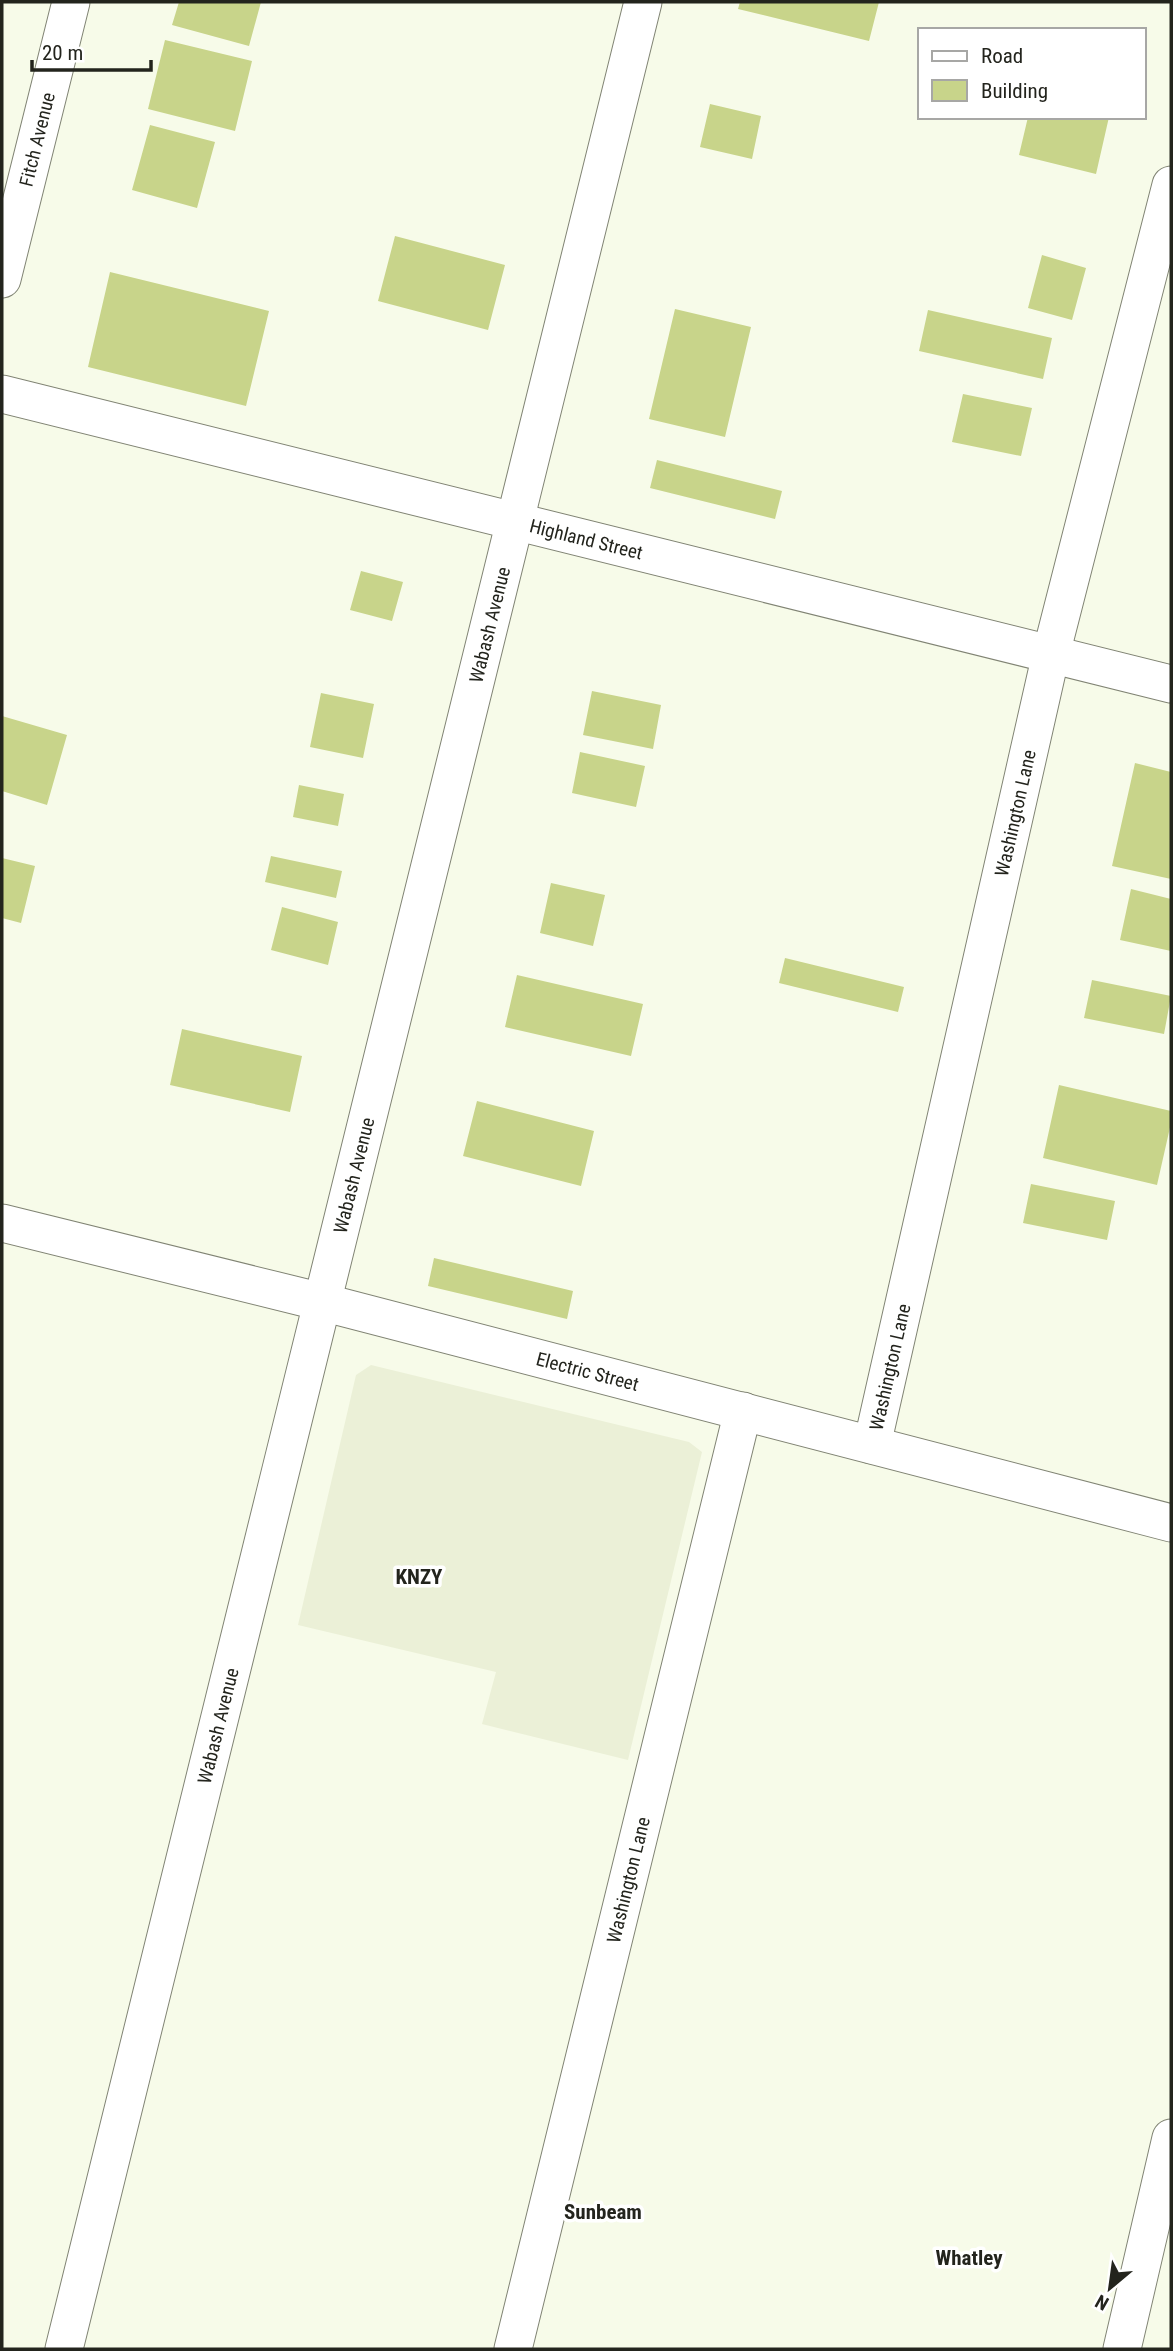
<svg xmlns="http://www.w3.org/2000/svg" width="1173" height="2351" viewBox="0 0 1173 2351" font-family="'Roboto Condensed',sans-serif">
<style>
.built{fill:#ebf0d7}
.building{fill:#c8d48a}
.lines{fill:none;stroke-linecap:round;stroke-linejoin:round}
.minor-casing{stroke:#818474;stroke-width:39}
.minor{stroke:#fff;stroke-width:37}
.labels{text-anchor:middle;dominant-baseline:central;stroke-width:7;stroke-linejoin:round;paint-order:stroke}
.street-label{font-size:19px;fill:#23241d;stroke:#fff}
.neighbourhood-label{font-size:21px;font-weight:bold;fill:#23241d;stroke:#fff}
</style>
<rect width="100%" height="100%" fill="#f7fbe9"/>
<path class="built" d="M371 1365 689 1442 702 1452 628 1760 482 1724 496 1672 298 1625 356 1375Z"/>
<path class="building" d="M179 2H261L249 46 172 25Z
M740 2H879L869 41 738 9Z
M165 40 252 61 235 131 148 109Z
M710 104 761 116 752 159 700 147Z
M1028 117H1109L1096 174 1019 155Z
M150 125 215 142 197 208 132 190Z
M395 236 505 265 488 330 378 301Z
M1042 255 1086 268 1072 320 1028 308Z
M110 272 269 311 246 406 88 367Z
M675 309 751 327 725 437 649 419Z
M928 310 1052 338 1043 379 919 351Z
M963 394 1032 408 1021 456 952 442Z
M657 460 782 491 775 519 650 488Z
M361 571 403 582 392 621 350 610Z
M592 691 661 705 653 749 583 735Z
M321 693 374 704 363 758 310 747Z
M2 716 67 735 47 805 2 791Z
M580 752 645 766 636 807 572 793Z
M1135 763 1171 772V879L1112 866Z
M299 785 344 794 338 826 293 817Z
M271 856 342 871 336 898 265 882Z
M2 858 35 866 21 923 2 918Z
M551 883 605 895 593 946 540 933Z
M1131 889 1171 899V951L1120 940Z
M282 907 338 922 328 965 271 950Z
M785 958 904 987 898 1012 779 983Z
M517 975 643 1004 631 1056 505 1027Z
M1092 980 1171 996 1164 1034 1084 1018Z
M182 1029 302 1056 290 1112 170 1085Z
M1059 1085 1171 1111V1123L1157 1185 1043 1158Z
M477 1101 594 1131 581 1186 463 1156Z
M1031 1184 1115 1201 1107 1240 1023 1223Z
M434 1258 573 1291 567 1319 428 1286Z"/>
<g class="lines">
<defs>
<g id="minor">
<path id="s1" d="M2 279 71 2"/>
<path id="s2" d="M2 394 1171 684"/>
<path id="s3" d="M2 1223 322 1302 1171 1523"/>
<path id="s4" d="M872 1445 1051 654 1171 185"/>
<path id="s5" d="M64 2349 643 2"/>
<path id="s6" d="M513 2349 743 1411"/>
<path d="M1122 2349 1171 2138"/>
</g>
</defs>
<use href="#minor" class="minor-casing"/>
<use href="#minor" class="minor"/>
</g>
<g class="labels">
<g class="street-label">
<text stroke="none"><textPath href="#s1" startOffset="144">Fitch Avenue</textPath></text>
<text stroke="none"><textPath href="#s2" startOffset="602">Highland Street</textPath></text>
<text stroke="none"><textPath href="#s5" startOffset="1776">Wabash Avenue</textPath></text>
<text stroke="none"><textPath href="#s4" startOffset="648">Washington Lane</textPath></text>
<text stroke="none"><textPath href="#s5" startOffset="1209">Wabash Avenue</textPath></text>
<text stroke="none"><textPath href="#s4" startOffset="80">Washington Lane</textPath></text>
<text stroke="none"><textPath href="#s3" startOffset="604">Electric Street</textPath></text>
<text stroke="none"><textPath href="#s5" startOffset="642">Wabash Avenue</textPath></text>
<text stroke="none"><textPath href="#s6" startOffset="483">Washington Lane</textPath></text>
</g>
<g class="neighbourhood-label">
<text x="419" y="1577">KNZY</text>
<text x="603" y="2212">Sunbeam</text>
<text x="969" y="2258">Whatley</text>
</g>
</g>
<rect width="1173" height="2351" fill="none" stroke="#23241d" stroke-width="7"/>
<rect x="918" y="28" width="228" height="91" fill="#ffffff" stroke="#a7a7a5" stroke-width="2"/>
<rect x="932" y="51" width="35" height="10" fill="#ffffff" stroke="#a7a7a5" stroke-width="2"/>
<text x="981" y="63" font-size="21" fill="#23241d">Road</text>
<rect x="932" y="80" width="35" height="21" fill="#c8d48a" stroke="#a7a7a5" stroke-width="2"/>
<text x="981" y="98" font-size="21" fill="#23241d">Building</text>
<g transform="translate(1110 2288) rotate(209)" stroke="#ffffff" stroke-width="5" paint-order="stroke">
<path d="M0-5L12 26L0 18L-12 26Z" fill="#23241d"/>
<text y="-10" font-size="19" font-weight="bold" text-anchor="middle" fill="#23241d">N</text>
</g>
<path d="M32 60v10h119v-10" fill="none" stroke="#23241d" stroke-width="3.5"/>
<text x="42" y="60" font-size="21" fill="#23241d" stroke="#ffffff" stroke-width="5" paint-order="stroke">20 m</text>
</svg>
